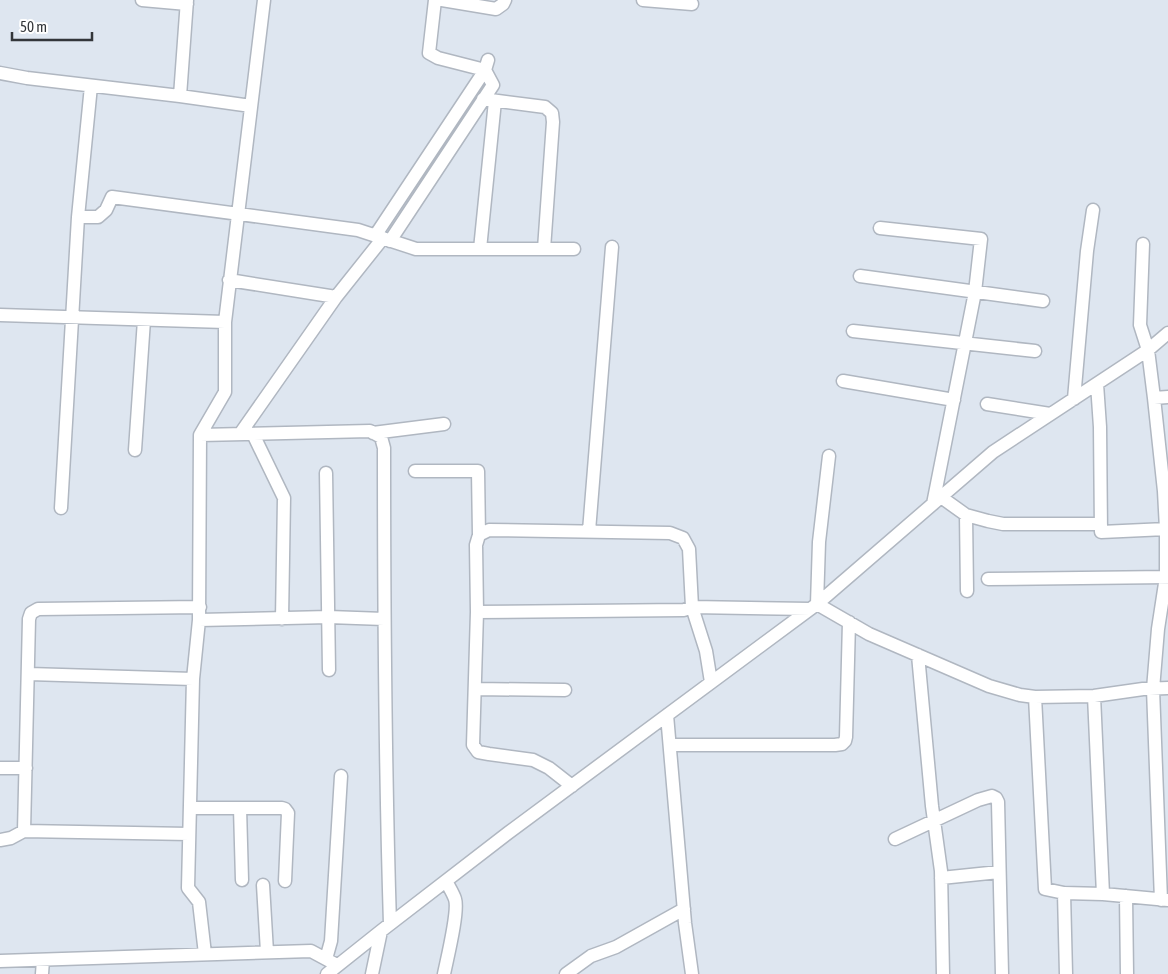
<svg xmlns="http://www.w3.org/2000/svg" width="1168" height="974" viewBox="0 0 1168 974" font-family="'Asap Condensed',sans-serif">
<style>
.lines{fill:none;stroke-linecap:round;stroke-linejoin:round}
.minor-casing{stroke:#b0b7c1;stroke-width:15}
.minor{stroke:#fff;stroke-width:12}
</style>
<rect width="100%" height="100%" fill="#dee6f0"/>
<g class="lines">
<defs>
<path id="minor" d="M142 0 187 4
M442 0 496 9 503 4 505 0
M643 0 692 4
M0 73 27 78 180 96 251 106
M180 96 187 0
M483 99 545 107 552 113 553 122 544 249
M78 217H98L106 210 112 197 358 230 416 249H574
M880 228 981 239 975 292 933 504
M375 236 485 70 438 58 429 53 435 0
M390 241 493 85 485 70 488 60
M1143 244 1140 325 1148 350 1154 398 1164 491 1166 529H1168
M480 249 495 101
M860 276 1043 301
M229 280 336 297 383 238
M0 315 225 322 264 0
M853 331 1035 351
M843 381 954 400
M1097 384 1100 427 1101 532 1166 529V577L1158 629 1153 689 1161 900
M1154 398 1168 397
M1074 399 1087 251 1093 210
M987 404 1050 414
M373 433 444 424
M240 434 336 297
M253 434 284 498 282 619
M200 435 370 431 381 437 384 448C384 607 385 765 390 924
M135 450 144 320
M829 456 819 542 817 604 993 452 1148 350 1168 333
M415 471H478L479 535
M326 473 329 670
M941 497 966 515 988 521 1003 524H1101
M61 508 78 217 91 86
M966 515 967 591
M589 531 612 247
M988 579 1168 577
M477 612 684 610 692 607 810 609
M199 620 329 617 384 619
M918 655 932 806 941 871 943 974
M29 674 193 679
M475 689 565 690
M1035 697 1045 889 1064 893 1103 894 1094 696
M667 715 685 923 692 974
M670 745H835L842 744 845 741 846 737 849 622
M0 768H26
M572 786 549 768 533 760 489 754 478 752 473 745 477 612 476 545 479 535 489 530 670 533 683 538 689 549 692 607 706 651 711 682
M190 808H282L285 809 288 813 285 881
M240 808 242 880
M24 831 189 834
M895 839 978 800 992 796 996 798 998 802 1002 974
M0 840 11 838 24 831 29 619 31 613 38 609 200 607
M941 878 999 872
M263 885 267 952
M1064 893 1066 974
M1103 894 1168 900
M1126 896 1127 974
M205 954 199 902 188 888 193 679 199 620 200 435 225 392V322
M326 959 331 941 341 776
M0 961 311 951 337 965
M42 974 43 960
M327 974 381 931 508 833 817 604 869 634 989 686 1020 695 1035 697 1094 696 1143 689 1168 688
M372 974 381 931
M444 974C447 959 459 911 455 899 453 893 449 887 446 881
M566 974 591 956 616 947 684 909"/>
</defs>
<use href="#minor" class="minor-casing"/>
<use href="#minor" class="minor"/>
</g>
<path d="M12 32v8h80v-8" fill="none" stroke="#33363a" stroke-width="2.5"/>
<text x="20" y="32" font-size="15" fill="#33363a" stroke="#ffffff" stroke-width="4" paint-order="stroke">50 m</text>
</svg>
